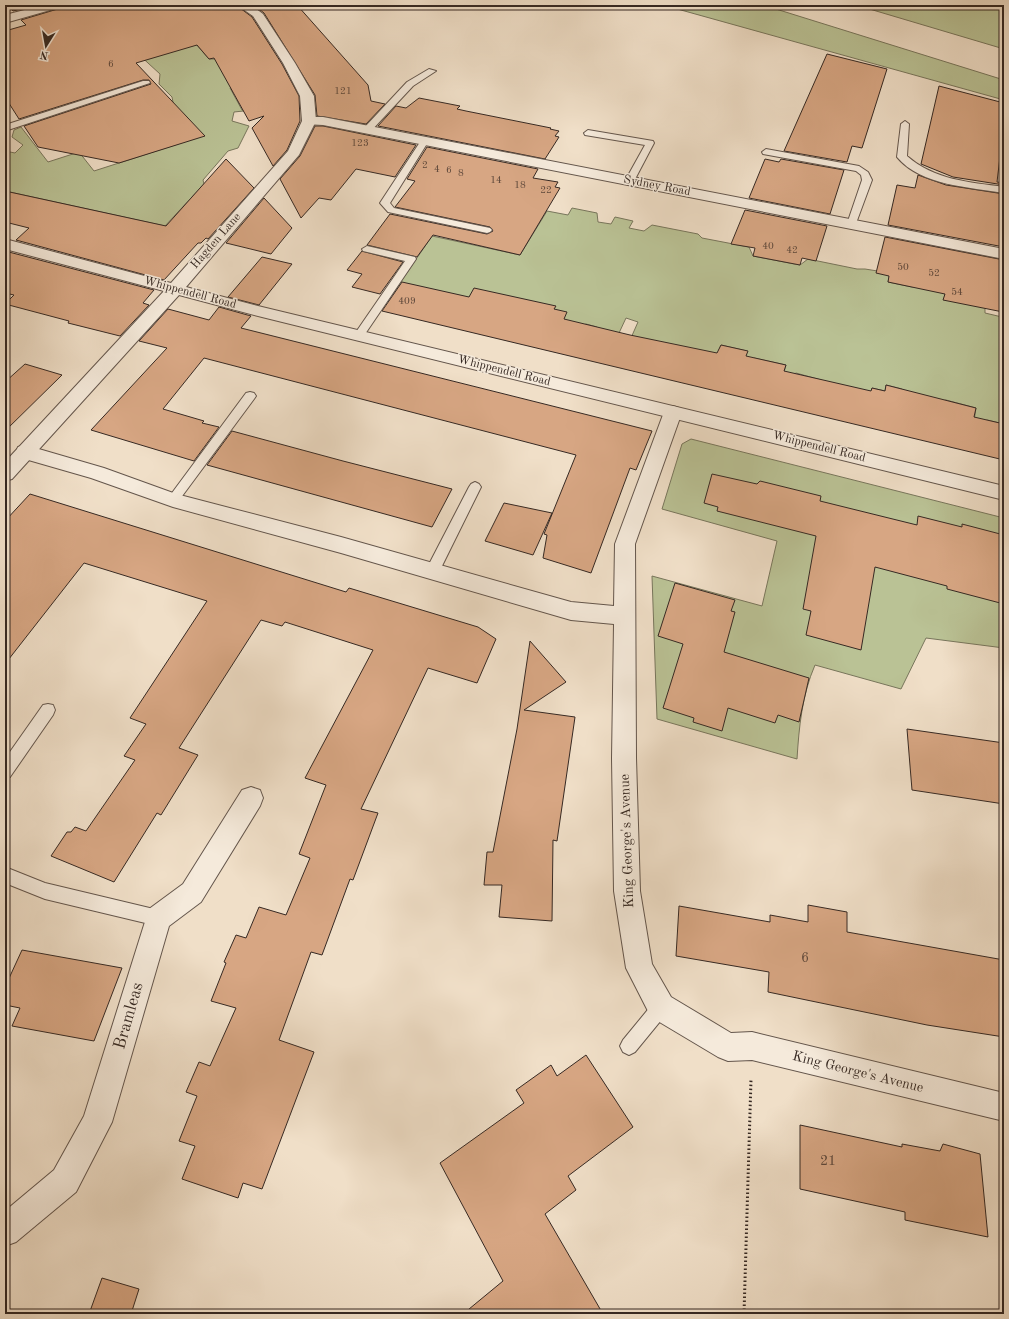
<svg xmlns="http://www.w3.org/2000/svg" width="1009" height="1319" viewBox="0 0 1009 1319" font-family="'Old Standard TT',serif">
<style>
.green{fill:#bac295;stroke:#78765c}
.building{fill:#d7a683;stroke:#362923}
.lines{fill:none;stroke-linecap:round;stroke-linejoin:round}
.service-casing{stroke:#64564c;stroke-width:2}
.minor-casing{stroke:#64564c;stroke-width:2}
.tertiary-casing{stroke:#64564c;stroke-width:2}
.path{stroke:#362923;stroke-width:3;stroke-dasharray:1.5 2.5;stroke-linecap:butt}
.service{fill:#f5eadb;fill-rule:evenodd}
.minor{fill:#f5eadb;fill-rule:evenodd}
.tertiary{fill:#f5eadb;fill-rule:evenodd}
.labels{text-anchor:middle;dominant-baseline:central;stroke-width:3;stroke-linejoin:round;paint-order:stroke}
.far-number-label{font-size:10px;fill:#5e483b}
.far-street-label{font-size:12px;fill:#362923;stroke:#f5eadb}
.street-label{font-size:14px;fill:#362923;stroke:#f5eadb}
.near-number-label{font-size:14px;fill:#5e483b}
.near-street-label{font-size:17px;fill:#362923;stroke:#f5eadb}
</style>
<rect width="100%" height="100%" fill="#f0dfc8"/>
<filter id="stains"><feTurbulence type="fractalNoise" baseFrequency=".005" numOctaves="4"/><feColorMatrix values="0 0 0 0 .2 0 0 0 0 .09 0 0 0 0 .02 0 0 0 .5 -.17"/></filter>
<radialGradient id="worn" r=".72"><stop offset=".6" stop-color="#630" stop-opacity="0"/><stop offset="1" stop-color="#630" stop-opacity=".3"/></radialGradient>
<path class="green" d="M663 5H763L1004 80V100Z
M856 5H1004V49Z
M124 41 195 43 209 59H217L232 86 230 88 242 110H253L234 112 232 121 249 126 238 148 228 151 203 180 204 184 165 226 5 191V151L15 153 23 145 12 137 14 130 21 127 48 162 79 152 94 171 181 143 172 97 159 84 160 74Z
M572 208 597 213 598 222 611 224 615 217 633 221 629 228 644 231 652 225 698 234 702 238 749 247 753 256 800 265 808 259 857 269H865L890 273 888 282 912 287 946 285 944 300 985 301V313L1002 317 1004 297V424L987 420 973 427 976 408 946 400 898 411 902 389 886 385 885 391 872 388 868 403 821 380 796 373 781 383 786 365 754 358 740 373 747 351 721 345 712 366 627 347 638 322 626 318 619 333 592 339 597 327 586 324 567 333 554 309 555 307 473 291 462 309 393 293 432 236 520 255 547 211 568 215Z
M691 439 1004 518V648L926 638 901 689 815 665C802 695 799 727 797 759L657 719 652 576 762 606 777 541 662 509 682 444Z"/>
<path class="building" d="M8 5H38L13 11Z
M64 5H236L252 17 282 64 299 96 300 121 287 150 273 166 252 128 264 116 249 121 214 58 209 59 197 45 136 63 205 136 119 163 38 147 24 126 151 84 149 80H143L19 119 5 97V31L26 25 21 20 61 8Z
M254 5H297L368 85 371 101 385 104 366 124 317 116 315 95 264 13Z
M827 54 887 69 862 148 852 146 847 162 784 151Z
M939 86 1004 103V123L997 182 1004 183V185L953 177 921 164Z
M419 98 460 106 457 109 466 111 551 128 550 129 559 131 555 136 559 137 545 159 378 126 396 106 406 108Z
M315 126H323L416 145 395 177 356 169 331 200 319 198 301 218 280 179 300 156Z
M427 147 538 169 533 178 558 182 555 187 560 188 520 255 433 235 417 257 367 245 390 214 487 234 493 231 490 227 395 207 415 181 407 179Z
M226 159 254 188 208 239 206 238 201 243H198L164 280 16 240 29 228 5 222V191L166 226Z
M765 159 779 162 781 159 844 170 830 214 749 198Z
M918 175 946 185 1004 194V247L888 225 897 185 915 188Z
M264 198 292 228 271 254 226 243Z
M745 210 827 226 816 261 802 258 800 265 753 256 755 248 731 244Z
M885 237 1004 260 1003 312 943 300 945 294 888 282 889 276 876 273Z
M5 251 154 290 143 303 149 305 120 336 68 323 69 321 5 304 14 295 5 293Z
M362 251 403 262 380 294 352 287 362 274 347 270Z
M262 257 292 264 259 305 228 297Z
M402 282 469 297 474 288 556 306 554 309 567 312 564 319 630 335 717 353 721 345 748 351 746 356 786 365 784 371 871 391 872 388 885 391 886 385 976 408 974 417 1004 424V460L382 311Z
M219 307 251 316 241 328 652 431 636 470 630 468 591 573 543 558 547 535 544 534 576 455 204 358 163 409 204 421 202 423 219 427 194 461 91 430 167 348 139 341 168 309 209 320Z
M25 364 62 375 5 431V382Z
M232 431 343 461 452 489 432 527 207 465Z
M712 474 757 484 760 481 821 496 820 501 917 525 918 516 962 527V524L1004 535V604L947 589V586L875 567 861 650 806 635 811 611 803 609 816 536 717 511 718 507 704 503Z
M30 494 346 592 349 588 478 627 496 639 477 683 428 668 361 809 378 813 353 880 350 879 322 955 311 952 279 1040 314 1052 262 1189 243 1183 238 1198 182 1179 195 1146 179 1141 197 1096 186 1092 199 1062 210 1066 236 1008 211 1001 226 963 224 962 236 935 246 938 259 907 286 915 310 858 299 854 326 785 305 778 373 650 285 622 282 626 261 620 179 748 198 755 161 815 157 813 114 882 51 856 67 832H71L75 827 86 831 135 760 124 756 146 724 130 718 207 601 84 563 5 664V521Z
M504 503 552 513 533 555 485 541Z
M675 583 735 600 731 611 735 612 724 652 809 678 799 722 778 715 775 723 728 708 722 731 693 722 694 718 663 708 683 644 658 636Z
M530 641 566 682 524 710 575 717 557 841 553 840 552 921 499 917 502 885H484L487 852H493L517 729Z
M907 729 1004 743V804L912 790Z
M808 905 847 912V932L1004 960V1037L927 1025 768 992 769 972 676 956 679 906 770 922V915L808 922Z
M22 950 122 968 94 1041 12 1026 20 1008 5 1005V987Z
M586 1055 633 1127 568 1176 576 1190 545 1214 603 1314H463L503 1281 440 1163 524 1103 516 1090 551 1065 557 1076Z
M800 1125 902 1147V1144L940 1151 943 1144 980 1154 988 1237 905 1220V1212L800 1189Z
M102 1278 139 1289 131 1314H89Z"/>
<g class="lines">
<defs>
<path id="service" d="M429 69 436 71 413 86 370 132H364V128L407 82Z
M143 81H149L150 83 5 131V125Z
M905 121 909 124 907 156C934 180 969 182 1004 187V193C970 187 921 186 897 157L901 124Z
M588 130 653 141 654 143 633 183H627L625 181 645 145 585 135 584 133Z
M424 139 428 142 390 203 394 208 490 228 492 230 490 232 487 233 388 212 380 203 420 142Z
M766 149 859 166 868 172 872 180 855 226H849L847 224 862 180 861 175 856 171 763 154 762 152Z
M367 246 415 257 416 259 363 337 359 339 354 335 405 261 363 251 362 249Z
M250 392 254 393 256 396 254 399 177 503H169L167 500 169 497 246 393Z
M475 482 479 484 481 487 439 572 437 576 432 577 427 576 425 572 469 487 471 484Z
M48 704 53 705 55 710 53 715 10 777 5 779V759L43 705Z
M5 867 45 883 158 910 164 912 166 918 164 924 158 926 45 899 5 883Z
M661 998 667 1001 670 1007 667 1013 635 1052 629 1055 623 1052 620 1046 623 1040 655 1001Z"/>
<path id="minor" d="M44 5H63L61 7 5 23V15Z
M309 117H323L1004 249V259L323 125 304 124 302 121 304 118Z
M673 406 679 408 682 412 635 544 636 758 640 891 652 964 671 997 731 1033 752 1032 1004 1093V1121L752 1060 728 1061 718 1057 651 1017 626 968 614 891 612 758 614 624 571 620 341 553 173 507 91 478 18 457 16 452 18 447 25 445 104 468 176 494 341 537 571 602 614 606 615 544 664 412 667 408Z
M251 787 260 790 263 798 260 806 201 902 169 926 112 1122 76 1192 16 1242 5 1246V1211L54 1170 84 1116 149 909 183 884 242 790Z"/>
<path id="tertiary" d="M237 5H251L263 14 295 63 314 96 316 121 299 155 186 287 262 307 1004 486V500L262 317 179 295 12 479 5 481V462L164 291 5 249V239L171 283 288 151 302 121 300 96 283 63 253 16Z"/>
</defs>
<use href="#service" class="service-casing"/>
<use href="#minor" class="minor-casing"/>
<use href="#tertiary" class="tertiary-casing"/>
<path class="path" d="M744 1314 751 1079"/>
<use href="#service" class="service"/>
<use href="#minor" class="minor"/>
<use href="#tertiary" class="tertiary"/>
</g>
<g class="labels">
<g class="far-number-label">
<text x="111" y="64">6</text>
<text x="343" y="91">121</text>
<text x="360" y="143">123</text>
<text x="425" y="165">2</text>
<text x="437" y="169">4</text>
<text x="449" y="170">6</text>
<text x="461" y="173">8</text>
<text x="496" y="180">14</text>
<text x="520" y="185">18</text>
<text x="546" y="190">22</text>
<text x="768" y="246">40</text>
<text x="792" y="250">42</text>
<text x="903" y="267">50</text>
<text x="934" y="273">52</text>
<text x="957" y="292">54</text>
<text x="407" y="301">409</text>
</g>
<g class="far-street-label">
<text transform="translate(657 186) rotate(11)">Sydney Road</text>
<text transform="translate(216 241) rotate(-49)">Hagden Lane</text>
<text transform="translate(190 293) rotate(15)">Whippendell Road</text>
<text transform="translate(504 371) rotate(14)">Whippendell Road</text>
<text transform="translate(819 447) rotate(14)">Whippendell Road</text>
</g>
<g class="street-label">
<text transform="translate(627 841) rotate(-92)">King George's Avenue</text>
<text transform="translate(858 1072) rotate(14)">King George's Avenue</text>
</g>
<g class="near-number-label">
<text x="805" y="958">6</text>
<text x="828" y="1161">21</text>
</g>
<g class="near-street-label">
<text transform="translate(129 1016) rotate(-74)">Bramleas</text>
</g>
</g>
<rect width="1009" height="1319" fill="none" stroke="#f0dfc8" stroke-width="20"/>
<rect x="6" y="6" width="997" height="1307" fill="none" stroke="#362923" stroke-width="2"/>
<rect x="10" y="10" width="989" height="1299" fill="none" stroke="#362923"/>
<g transform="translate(46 46) rotate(191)" stroke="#f5eadb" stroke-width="3" paint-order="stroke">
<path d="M0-3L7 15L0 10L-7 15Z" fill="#362923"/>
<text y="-6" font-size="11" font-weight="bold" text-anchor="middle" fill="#362923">N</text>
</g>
<rect width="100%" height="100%" filter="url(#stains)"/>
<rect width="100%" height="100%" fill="url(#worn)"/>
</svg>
